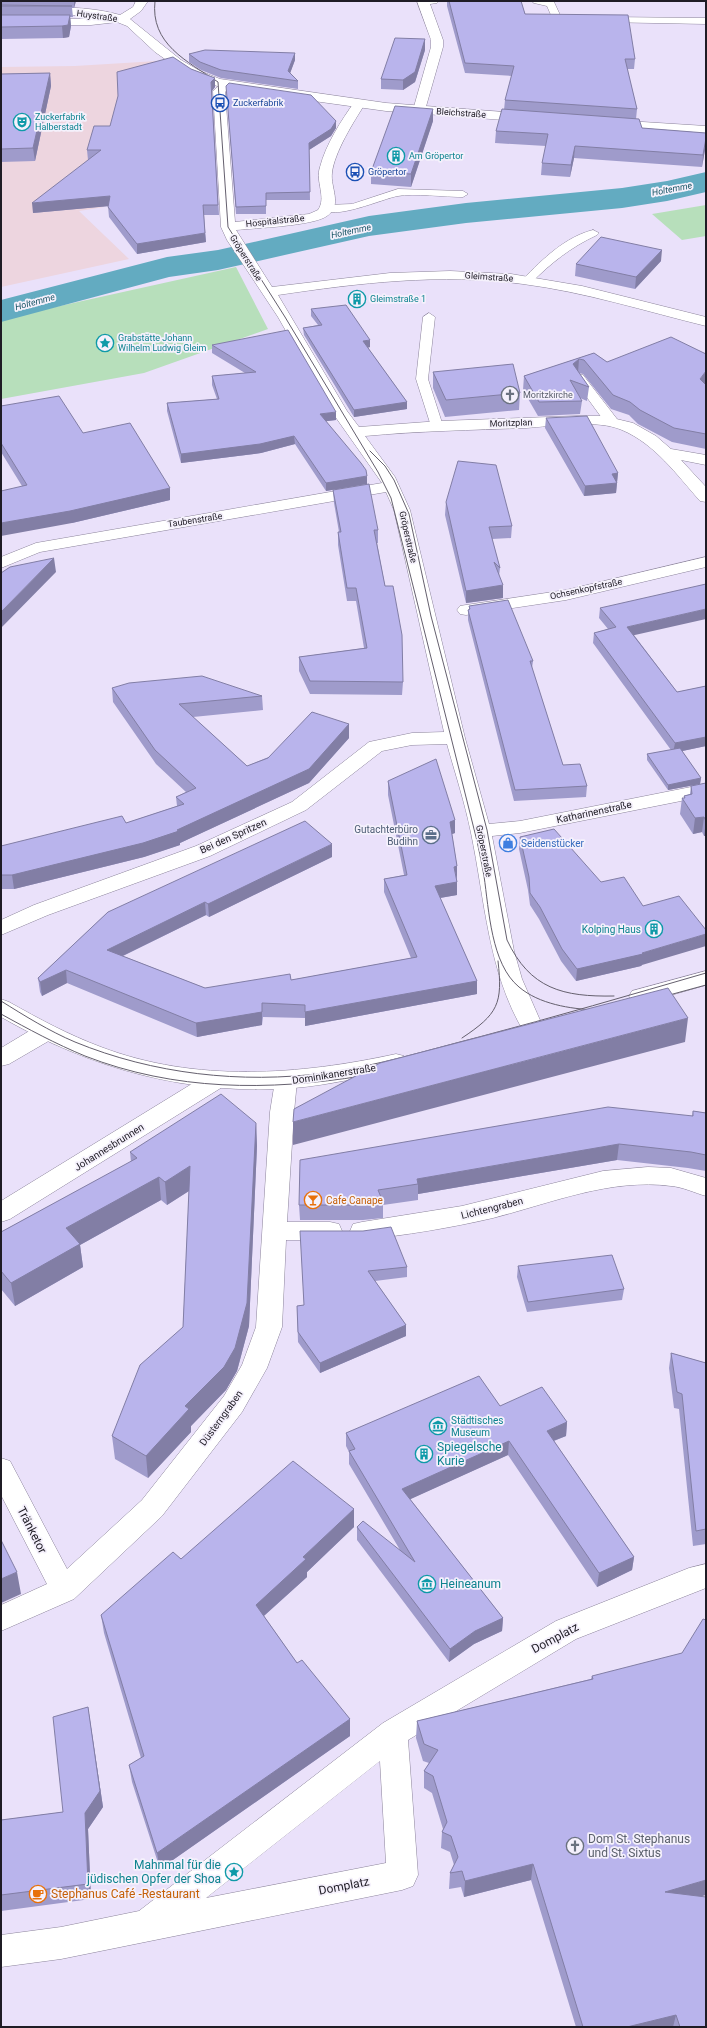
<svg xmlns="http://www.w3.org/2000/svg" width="707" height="2028" viewBox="0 0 707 2028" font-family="Roboto,sans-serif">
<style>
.commercial{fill:#edd5df}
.green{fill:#b7dfbb}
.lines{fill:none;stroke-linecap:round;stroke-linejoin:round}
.river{fill:#63abc1;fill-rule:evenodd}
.lane-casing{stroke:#8c849b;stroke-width:1}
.street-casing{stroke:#8c849b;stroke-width:1}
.secondary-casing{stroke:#8c849b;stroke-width:1}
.lane{fill:#fff;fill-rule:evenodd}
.street{fill:#fff;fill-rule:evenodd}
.secondary{fill:#fff;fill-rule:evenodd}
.tram{stroke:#65606e;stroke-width:1}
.wall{fill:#9f9bcb}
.shaded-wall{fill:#827ea5}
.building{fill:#b9b4ec;stroke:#827ea5}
.labels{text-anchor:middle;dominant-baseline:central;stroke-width:3.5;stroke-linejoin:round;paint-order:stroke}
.far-street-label{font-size:9px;fill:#1f1c25;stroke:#f5f1fc}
.far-transit-label{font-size:9px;fill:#164399;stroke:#f5f1fc;text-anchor:start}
.far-culture-label{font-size:9px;fill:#0d838f;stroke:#f5f1fc;text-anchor:start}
.far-water-label{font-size:9px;font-style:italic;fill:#175464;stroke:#f5f1fc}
.far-worship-label{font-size:9px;fill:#5b616d;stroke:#f5f1fc;text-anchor:start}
.street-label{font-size:10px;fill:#1f1c25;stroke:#f5f1fc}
.service-label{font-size:10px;fill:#4e5e75;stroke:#f5f1fc;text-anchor:end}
.shop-label{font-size:10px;fill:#366cbe;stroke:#f5f1fc;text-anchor:start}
.culture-label{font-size:10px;fill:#0d838f;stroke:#f5f1fc;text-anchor:end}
.food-label{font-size:10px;fill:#c56008;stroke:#f5f1fc;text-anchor:start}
.near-culture-label{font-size:12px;fill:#0d838f;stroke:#f5f1fc;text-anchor:start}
.near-street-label{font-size:12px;fill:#1f1c25;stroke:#f5f1fc}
.near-worship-label{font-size:12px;fill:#5b616d;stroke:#f5f1fc;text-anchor:start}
.near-food-label{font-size:12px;fill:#c56008;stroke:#f5f1fc;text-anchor:start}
</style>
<rect width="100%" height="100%" fill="#eae1fa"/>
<path class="commercial" d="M157 61 162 65 104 207 79 211 129 259 1 287V67L75 66Z"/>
<path class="green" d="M706 205V236L682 240 652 214Z
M236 267 268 329 144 373 1 399V319Z"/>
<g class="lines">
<path class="river" d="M706 172V192L667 201 622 208 466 223 369 236 218 270 169 277 1 322V300L167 257 218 250 369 216 466 203 622 188 667 181Z"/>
<defs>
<path id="lane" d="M532 1 554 2 561 17H575L580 20 575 23 554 22 547 6 534 3Z
M604 17 706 18V24L601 22V18Z
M398 189 463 191 468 194 463 197C446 197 413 193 398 196 384 198 332 222 321 208L327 205 352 204Z
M593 230 599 233 597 235C571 247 551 263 531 283H523L521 281 523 279C543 259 565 237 593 230Z
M429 313 435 317 428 379 443 426 437 430 431 426 416 379 423 317Z
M579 374 583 375 617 419 618 422 617 425H607L575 381 573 378Z"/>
<path id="street" d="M417 1H439L437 3 430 4 443 40V47L425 110 419 114 413 110 431 47V40Z
M122 16 128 19 126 21 91 25H1V19H91Z
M227 81 233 85 225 92 235 222 309 214 318 210C327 197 315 182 320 167 326 144 341 121 355 101L359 100 365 104C354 121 334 153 332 173 330 187 343 205 327 216 313 226 256 228 236 230L272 287 390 273 450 271 511 274 582 286 706 317V326C645 311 585 292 523 284 442 273 358 283 278 295L347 411 359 427 440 421 577 416H604L633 423 656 436 671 449 706 455V465L681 460 706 487V502L700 501C677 475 655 444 622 430 597 419 553 426 526 428 472 430 419 431 365 436L395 477 410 510 465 738 489 824 520 821 706 784V796L520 833 492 836 514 951 522 979 543 1027 540 1032 532 1035 524 1032C488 972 485 900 471 833 465 803 455 773 447 744L412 745 382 751 306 810 210 856 48 915 1 935V920L34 905 196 846 292 802 369 742 412 733 444 732 394 510 386 492 40 552 1 568V557L36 543 382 483 332 412 278 317 227 240 221 227 213 91 223 82Z
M706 557V567L566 600 466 615 460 614 457 610 460 606 466 605 566 590Z
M44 1025 52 1027 55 1033 52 1039 9 1064 1 1066V1048L36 1027Z
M216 1072 224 1074 227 1080 224 1086 10 1219 1 1222V1201L208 1074Z
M286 1073 294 1075 297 1081 294 1112 287 1222H330L339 1224 342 1231 339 1238 330 1240H286L282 1327 267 1368 242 1412 162 1516 74 1599 1 1631V1605L47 1584 1 1495V1458L10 1461 67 1569 142 1500 224 1396 242 1365 256 1327 270 1112 275 1081 278 1075Z
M648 1167 671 1168 706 1178V1196C695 1193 683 1187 671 1186 611 1178 551 1203 493 1218 450 1228 406 1235 362 1240L353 1238 350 1231 353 1224 362 1222 462 1206 603 1171Z
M706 1564V1588L576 1639 408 1740 418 1875 413 1886 402 1890 61 1959 1 1967V1935L61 1927 139 1911 383 1723 556 1621 689 1568ZM380 1761 386 1863 206 1898Z"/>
<path id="secondary" d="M136 1H148L141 11 130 19 181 60 200 71 220 79 386 103 531 114 537 118 531 122 386 111 227 89 201 81 182 71 155 52 127 26 112 20 66 14 1 15V9C41 8 82 4 120 15L133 7Z
M611 120 706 126V134L607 127 605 124 607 121Z
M706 971V985L640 1004 632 1001 629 996 632 991Z
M1 999 9 1002C39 1019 69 1035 101 1047 196 1083 299 1075 396 1054L404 1056 407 1062 404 1068 396 1070C362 1077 329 1085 294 1088 189 1096 92 1069 1 1017Z"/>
</defs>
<use href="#lane" class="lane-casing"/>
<use href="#street" class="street-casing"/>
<use href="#secondary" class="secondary-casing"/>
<use href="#lane" class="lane"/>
<use href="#street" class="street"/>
<use href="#secondary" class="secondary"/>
<path class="tram" d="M155 1C150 44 187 61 218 82L228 227 285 317 378 472 391 498 474 829C478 844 481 860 484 876 489 910 491 964 519 987 539 1004 570 1009 596 1010
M370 451 385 466 394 480 409 514 431 616 487 830 507 940C530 989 563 997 614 996
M662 997 706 985
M1 1001C25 1016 49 1031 75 1042 153 1074 241 1084 325 1073 377 1066 428 1050 479 1037 555 1017 630 995 706 973
M1 1014C28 1029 56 1044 85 1056 175 1091 268 1091 362 1076
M462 1038C498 1014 503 1004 498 961"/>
</g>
<path class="wall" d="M1 1H76L74 8H72L73 17H70L71 26 69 37 63 38 1 39Z
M447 1H521L525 14 635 59 634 69H627L637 109 636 119 642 128 706 133V144L702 167 574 158 570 177 541 175 542 163 546 146 495 143 496 131 504 110 505 100 512 76 465 73 447 6Z
M425 50 415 82 403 90 381 89V79Z
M295 53V60L290 73 298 81V89L221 78 201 70 189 62V54Z
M191 69 215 78V87L212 91 219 215H204L206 242 137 254 109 217 108 206 33 213 88 160 87 150 110 126Z
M50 73 51 86 35 161 1 162V74Z
M227 93 336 121V128L331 136 309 150 310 200H266V214H236Z
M433 109V121L411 187 371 184V172Z
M661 261 635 289 575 276 576 264Z
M311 309 370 347 368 348 407 402V409L354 417 304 335 303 328 318 325 311 316Z
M212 345 336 420 326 421 367 484 326 491 295 444 261 453 181 463 167 411V403L217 399 212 385V376L245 373 212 353Z
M594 353 607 362 706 383 705 384 706 385V449L672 442 638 424 629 415 611 409 583 374 579 373 589 387 587 401 580 398 582 401 580 414 538 416 523 390 524 376Z
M433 372 520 393 519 410 445 417 433 388Z
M1 406 83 433 170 500 72 523 22 486 1 452Z
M546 418 618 473 616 493 584 496 545 428Z
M333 490 378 530V543H377L403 682 402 695 310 694 299 671V657L364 648 356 601H347L338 545V532H339L334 503Z
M446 502 512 526 511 538 492 539 500 568 499 576 503 598 466 603 445 515Z
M469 606 533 661 532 668 563 765 587 786 586 797 514 801 468 620V610H469Z
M600 608 634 635 677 692 706 686V746L682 751 701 778 700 784 668 790 647 760V754L671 750 593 643 594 633 608 629 599 618Z
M112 688 262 696 263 710 193 717 247 766 349 724V738L309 783 180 843V845L144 857 14 889H1V846L126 823 177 806 176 797 186 792 156 764 113 702Z
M388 781 455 820V833L452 834 457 866V895L440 898 477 981V994L305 1026V1018L263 1017 262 1025 197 1037 67 983 42 996 40 992 38 978 108 912 332 857 209 917 206 915 123 956 205 988 291 980 411 958 384 892V879L404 875 388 795Z
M706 783V836H704L702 832 693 834 680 814 682 798H684V796L690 794 691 786Z
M520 837 642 965 641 966 576 981 561 961 539 919 530 905 528 890 519 849Z
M693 1111 706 1113V1171L688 1168 617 1160 418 1194V1200L383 1205V1218L363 1220H300L299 1205 692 1116Z
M256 1123 257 1146 249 1326 237 1371 226 1390 191 1426V1432L148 1478 115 1459 112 1436 183 1327 189 1191 167 1205 161 1200 80 1245 83 1267 15 1306 1 1289V1232L131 1162 130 1152Z
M301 1242 407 1267V1277L375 1281 406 1325V1336L320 1373 298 1342 297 1306 304 1305Z
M518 1266 624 1289 622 1300 527 1312 517 1277Z
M671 1353 706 1363V1544L693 1546 679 1409 674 1408 669 1368Z
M500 1406 567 1422 566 1436 554 1441 634 1557 632 1570 597 1587 508 1455 410 1499 503 1618 502 1631 474 1644 449 1662 357 1540V1527L400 1550 349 1464V1452L346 1446V1433Z
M354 1509V1527L307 1572V1577L264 1616 297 1663 350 1719V1736L160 1869 132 1782 129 1765 141 1758 104 1633 101 1615 181 1559Z
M592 1676 702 1896 706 2027H576L531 1880 464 1897 461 1887 449 1889 450 1873 454 1865 450 1852 441 1848 442 1832 443 1829 432 1793 424 1788V1771L429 1763 423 1761 416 1738 417 1721 591 1679Z
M88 1707 103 1807 88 1829 91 1899 1 1911V1820L63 1812Z"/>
<path class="shaded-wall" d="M74 1H76L74 8Z
M70 15 71 26 69 37 63 38 62 26Z
M425 39V50L415 82 403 90V80Z
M295 53V60L288 79V71Z
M50 73 51 86 35 161 33 148Z
M215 78V87L212 91 211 82Z
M433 109V121L411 187V174Z
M336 121V128L331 136 309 150 310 200 309 143Z
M706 138V144L702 167 703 155Z
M575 146 574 158 570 177 571 165Z
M110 196V206L33 213 32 203Z
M205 233 206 242 137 254V244Z
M662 250 661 261 635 289 636 277Z
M370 340V347L363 348V341Z
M579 359 578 373 573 364Z
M706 371V383L698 393 700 379Z
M407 402V409L354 417V410Z
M336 412V420L320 422V414Z
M294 436 295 444 261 453 181 463V454Z
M618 473 617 482 611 483 612 474Z
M367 476V484L326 491V483Z
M617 483 616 493 584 496 585 486Z
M170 488V500L72 523 1 536V523Z
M54 558 56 572 1 628V612Z
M503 585V598L466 603V591Z
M706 609V619L626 637 627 627Z
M349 724V738L309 783 180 843V845L144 857 14 889 12 875 177 830Z
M706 737V746L673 753 675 743Z
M701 778 700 784 668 790V785Z
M704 817 702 832 693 834 695 818Z
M455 820V833L449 835 450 822Z
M706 821V836H704Z
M332 844V857L209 917 208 904Z
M457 866V879L454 867Z
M457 882V895L434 899 435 886Z
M205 902 206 915 108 963 107 950Z
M706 934V946L642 965 641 966 576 981 577 969 642 953Z
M66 970 67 983 42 996 40 982Z
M477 981V994L305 1026V1012Z
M262 1003V1025L197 1037 196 1023Z
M688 1018 685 1042 293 1145V1122Z
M256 1123 257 1146 249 1326 237 1371 226 1390 191 1426V1432L148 1478 146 1456 185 1406Z
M619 1144 617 1160 418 1194V1184L417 1179Z
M190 1166 192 1189 167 1205 165 1182Z
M159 1177 161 1200 80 1245 83 1267 15 1306 11 1283 66 1228Z
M406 1325V1336L320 1373V1363Z
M567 1422 566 1436 545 1444 547 1431Z
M509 1441 508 1455 402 1503V1489Z
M354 1509V1527L307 1572V1577L257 1622 256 1605 303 1557Z
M634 1557 632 1570 597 1587 599 1573Z
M17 1572 21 1594 1 1603V1579Z
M503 1618 502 1631 474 1644 449 1662 450 1649 475 1631Z
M88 1707 103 1807 88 1829 91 1899 88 1884 85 1813Z
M350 1719V1736L160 1869 157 1853Z
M533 1864 531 1880 464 1897 465 1881Z
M706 1880V1895L661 1908 665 1892Z
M676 2015 673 2027H627Z"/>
<path class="building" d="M449 1H521L525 14 628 15 635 59H625L637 109 505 100 514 66 465 63Z
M1 5 72 6H1Z
M1 15H70L68 25 62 26 1 27Z
M395 38 425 39 415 72 403 80 381 79Z
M205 50 295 53 288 71 298 81 221 70 200 62 189 54Z
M173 57 191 69 215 78 211 82 218 205H203L205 233 137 244 108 207 110 196 32 203 101 150H87L94 126H110L118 96 117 72Z
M50 73 33 148 1 149V74Z
M229 83 311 95 336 121 331 129 309 143 310 192 266 193V206L236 207 226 86Z
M395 106 433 109 411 174 371 172Z
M502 109 639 119 642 128 706 133V138L703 155 575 146 571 165 542 163 548 134 496 131Z
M601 237 662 250 636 277 576 264Z
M346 305 370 340 363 341 407 402 354 410 303 328 322 325 311 309Z
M288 330 336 412 320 414 361 463 366 470 367 476 326 483 294 436 260 444 181 454 167 403 219 399 212 376 256 372 212 345Z
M671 337 706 354V371L700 379 706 385V434L674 428 640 410 630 402 613 395 584 360 579 359 573 364 589 387 570 380 582 401 539 402 524 376 594 353 607 362Z
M513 364 520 393 446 400 433 372Z
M59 396 83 433 130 423 170 488 70 511 1 523V491L27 485 1 443V406Z
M587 416 618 473 612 474 617 483 585 486 546 418Z
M458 461 496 465 512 526 489 527 500 568 494 562 503 585 466 591 446 502Z
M369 484 378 530H374L385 586H393L402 635 403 682 310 681 299 657 367 648 356 588H347L338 532H341L333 490Z
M54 558 1 612V573L10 567Z
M706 584V609L627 627 677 692 706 686V737L675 743 594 633 616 627 600 608Z
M508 600 533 661H530L563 765 580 764 587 786 515 790 468 610 470 609 469 606Z
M202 676 262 696 179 704 247 766 268 758 312 712 349 724 309 769 177 830 179 831 143 843 12 875H1V846L122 816 126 823 184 804 176 797 196 788 155 750 112 688 129 683Z
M680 748 701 778 668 785 647 754Z
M436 759 455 820 450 822 457 866 454 867 457 882 435 886 477 981 305 1012V1005L262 1003V1012L196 1023 66 970 40 982 38 978 108 912 305 821 332 844 208 904 205 902 107 950 205 988 290 974 291 980 417 957 384 879 407 875 388 781Z
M706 783V821L704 817 695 818 682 798H685L684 796 692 794 691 786Z
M554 829 601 882 624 877 643 906 679 896 706 930V934L642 953 643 954 577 969 562 949 540 907 530 893 529 877 520 837Z
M668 988 688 1018 293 1122 294 1109 380 1063Z
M221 1094 256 1123 247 1303 235 1348 224 1367 185 1406 189 1409 146 1456 112 1436 140 1365 183 1327 190 1166 165 1182 159 1177 66 1228 80 1244 11 1283 1 1271V1232L137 1158 130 1152Z
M608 1107 693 1116V1111L706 1113V1155L691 1152 619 1144 417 1179 418 1184 378 1190 383 1202 363 1205H299L300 1160Z
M391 1227 407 1267 368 1271 406 1325 320 1363 298 1332 297 1306 304 1305 300 1231H363Z
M612 1255 624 1289 528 1302 518 1266Z
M671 1353 706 1363V1529L696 1531 682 1394 677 1392Z
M479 1376 500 1406 542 1387 567 1422 547 1431 634 1557 599 1573 509 1441 402 1489 503 1618 475 1631 450 1649 357 1527 363 1521 415 1562 349 1451 355 1449 346 1433Z
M293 1461 354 1509 303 1557 306 1559 256 1605 297 1663 302 1660 350 1719 157 1853 129 1765 144 1756 101 1615 173 1552 181 1559Z
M1 1540 17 1572 1 1579Z
M703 1619 706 1620V1880L665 1892 706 1897V2027H680L676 2015 627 2027H583L533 1864 465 1881 462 1871 450 1873 458 1857 451 1836 442 1832 447 1822 433 1776 424 1771 438 1750 424 1744 417 1721 593 1679 592 1676 682 1653Z
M88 1707 100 1791 85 1813 88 1884 1 1895V1820L63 1812 53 1717Z"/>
<defs>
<symbol id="bus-ring" viewBox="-11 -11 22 22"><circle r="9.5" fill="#f5f1fc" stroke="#1a4fb4" stroke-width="1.5"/><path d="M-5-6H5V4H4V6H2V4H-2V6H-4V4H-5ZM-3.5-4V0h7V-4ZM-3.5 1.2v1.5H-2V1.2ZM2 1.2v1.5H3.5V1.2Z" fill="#1a4fb4"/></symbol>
<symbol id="theatre-ring" viewBox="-11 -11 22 22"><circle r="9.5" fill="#f5f1fc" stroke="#0f9aa8" stroke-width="1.5"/><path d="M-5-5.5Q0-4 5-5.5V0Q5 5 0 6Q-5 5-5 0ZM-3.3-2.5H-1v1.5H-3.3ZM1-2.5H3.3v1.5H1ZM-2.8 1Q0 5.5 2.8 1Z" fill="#0f9aa8"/></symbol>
<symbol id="building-ring" viewBox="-11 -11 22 22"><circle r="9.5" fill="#f5f1fc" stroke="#0f9aa8" stroke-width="1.5"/><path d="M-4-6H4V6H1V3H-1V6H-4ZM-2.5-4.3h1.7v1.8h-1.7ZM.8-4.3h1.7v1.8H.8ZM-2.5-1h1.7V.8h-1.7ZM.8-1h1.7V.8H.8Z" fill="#0f9aa8"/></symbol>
<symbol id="sight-ring" viewBox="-11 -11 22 22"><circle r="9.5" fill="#f5f1fc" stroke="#0f9aa8" stroke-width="1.5"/><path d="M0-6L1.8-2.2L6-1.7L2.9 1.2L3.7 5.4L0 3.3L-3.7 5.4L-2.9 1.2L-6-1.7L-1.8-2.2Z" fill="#0f9aa8"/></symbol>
<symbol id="church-ring" viewBox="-11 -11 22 22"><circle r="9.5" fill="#f5f1fc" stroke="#6b7280" stroke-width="1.5"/><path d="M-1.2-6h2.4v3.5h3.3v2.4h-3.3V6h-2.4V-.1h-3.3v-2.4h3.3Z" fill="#6b7280"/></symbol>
<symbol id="office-ring" viewBox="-11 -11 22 22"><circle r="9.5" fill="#f5f1fc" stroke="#5c6f8a" stroke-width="1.5"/><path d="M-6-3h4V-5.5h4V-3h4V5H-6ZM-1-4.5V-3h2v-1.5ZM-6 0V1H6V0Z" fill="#5c6f8a"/></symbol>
<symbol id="shop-ring" viewBox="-11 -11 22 22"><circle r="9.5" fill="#f5f1fc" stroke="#3f7fe0" stroke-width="1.5"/><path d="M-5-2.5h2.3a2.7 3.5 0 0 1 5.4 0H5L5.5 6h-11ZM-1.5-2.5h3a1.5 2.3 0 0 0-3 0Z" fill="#3f7fe0"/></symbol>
<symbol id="bar-ring" viewBox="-11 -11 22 22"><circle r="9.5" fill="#f5f1fc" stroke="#e8710a" stroke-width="1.5"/><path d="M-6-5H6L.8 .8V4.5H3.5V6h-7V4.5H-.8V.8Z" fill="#e8710a"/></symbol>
<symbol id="museum-ring" viewBox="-11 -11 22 22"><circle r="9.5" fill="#f5f1fc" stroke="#0f9aa8" stroke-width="1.5"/><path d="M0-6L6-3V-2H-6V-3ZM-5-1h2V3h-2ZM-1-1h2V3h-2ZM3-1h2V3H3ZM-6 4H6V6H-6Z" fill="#0f9aa8"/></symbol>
<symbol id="cafe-ring" viewBox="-11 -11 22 22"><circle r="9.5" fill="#f5f1fc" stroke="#e8710a" stroke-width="1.5"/><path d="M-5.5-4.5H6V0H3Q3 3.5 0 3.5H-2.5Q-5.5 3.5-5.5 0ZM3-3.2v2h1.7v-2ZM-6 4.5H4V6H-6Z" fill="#e8710a"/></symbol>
</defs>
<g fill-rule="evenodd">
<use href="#bus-ring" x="210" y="93" width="20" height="20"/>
<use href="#theatre-ring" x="12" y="112" width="20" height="20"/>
<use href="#building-ring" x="386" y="146" width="20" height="20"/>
<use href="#bus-ring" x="345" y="162" width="20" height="20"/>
<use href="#building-ring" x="347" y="289" width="20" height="20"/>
<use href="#sight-ring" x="95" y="333" width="20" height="20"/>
<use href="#church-ring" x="500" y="385" width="20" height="20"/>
<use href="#office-ring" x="421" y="825" width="20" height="20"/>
<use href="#shop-ring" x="498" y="833" width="20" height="20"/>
<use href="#building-ring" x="644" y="919" width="20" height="20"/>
<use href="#bar-ring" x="303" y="1190" width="20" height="20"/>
<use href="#museum-ring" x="428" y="1416" width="20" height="20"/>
<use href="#building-ring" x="414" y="1444" width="20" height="20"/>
<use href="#museum-ring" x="417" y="1574" width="20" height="20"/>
<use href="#church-ring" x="565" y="1836" width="20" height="20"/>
<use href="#sight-ring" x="224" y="1862" width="20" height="20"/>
<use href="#cafe-ring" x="28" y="1884" width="20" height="20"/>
</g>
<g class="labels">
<g class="far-street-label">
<text transform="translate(97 16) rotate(8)">Huystraße</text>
<text transform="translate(461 113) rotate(4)">Bleichstraße</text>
<text transform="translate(275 221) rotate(-6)">Hospitalstraße</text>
<text transform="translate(246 258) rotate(58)">Gröperstraße</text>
<text transform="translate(489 277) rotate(4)">Gleimstraße</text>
<text transform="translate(511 423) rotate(-2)">Moritzplan</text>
<text transform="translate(195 520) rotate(-9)">Taubenstraße</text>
<text transform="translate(408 537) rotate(77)">Gröperstraße</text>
<text transform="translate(586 589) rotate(-12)">Ochsenkopfstraße</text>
<text transform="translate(484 851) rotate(79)">Gröperstraße</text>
</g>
<g class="far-transit-label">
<text x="233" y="103">Zuckerfabrik</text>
<text x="368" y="172">Gröpertor</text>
</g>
<g class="far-culture-label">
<text x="35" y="117">Zuckerfabrik<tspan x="35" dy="10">Halberstadt</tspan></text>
<text x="409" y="156">Am Gröpertor</text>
<text x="370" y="299">Gleimstraße 1</text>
<text x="118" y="338">Grabstätte Johann<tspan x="118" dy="10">Wilhelm Ludwig Gleim</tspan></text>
</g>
<g class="far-water-label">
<text transform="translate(672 189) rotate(-11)">Holtemme</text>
<text transform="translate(351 231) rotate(-12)">Holtemme</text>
<text transform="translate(35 302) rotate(-15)">Holtemme</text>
</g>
<g class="far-worship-label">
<text x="523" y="395">Moritzkirche</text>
</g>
<g class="street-label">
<text transform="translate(594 812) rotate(-12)">Katharinenstraße</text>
<text transform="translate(233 836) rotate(-24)">Bei den Spritzen</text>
<text transform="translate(334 1074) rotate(-9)">Dominikanerstraße</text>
<text transform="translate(109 1147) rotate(-32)">Johannesbrunnen</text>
<text transform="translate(492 1208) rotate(-14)">Lichtengraben</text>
<text transform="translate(221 1418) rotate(-54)">Düsterngraben</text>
</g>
<g class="service-label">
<text x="418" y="829">Gutachterbüro<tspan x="418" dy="12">Budihn</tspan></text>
</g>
<g class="shop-label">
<text x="521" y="843">Seidenstücker</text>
</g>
<g class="culture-label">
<text x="641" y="929">Kolping Haus</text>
<text x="451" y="1420" text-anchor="start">Städtisches<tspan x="451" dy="12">Museum</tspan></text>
</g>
<g class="food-label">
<text x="326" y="1200">Cafe Canape</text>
</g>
<g class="near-culture-label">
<text x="437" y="1447">Spiegelsche<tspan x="437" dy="14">Kurie</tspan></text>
<text x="440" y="1584">Heineanum</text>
<text x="221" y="1865" text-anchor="end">Mahnmal für die<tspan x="221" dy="14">jüdischen Opfer der Shoa</tspan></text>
</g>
<g class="near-street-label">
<text transform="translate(32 1530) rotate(63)">Tränketor</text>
<text transform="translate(555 1638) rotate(-28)">Domplatz</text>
<text transform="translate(344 1886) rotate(-11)">Domplatz</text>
</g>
<g class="near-worship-label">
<text x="588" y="1839">Dom St. Stephanus<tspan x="588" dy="14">und St. Sixtus</tspan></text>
</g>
<g class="near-food-label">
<text x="51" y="1894">Stephanus Café -Restaurant</text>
</g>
</g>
<rect width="707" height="2028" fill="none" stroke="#1f1c25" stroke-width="4"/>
</svg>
